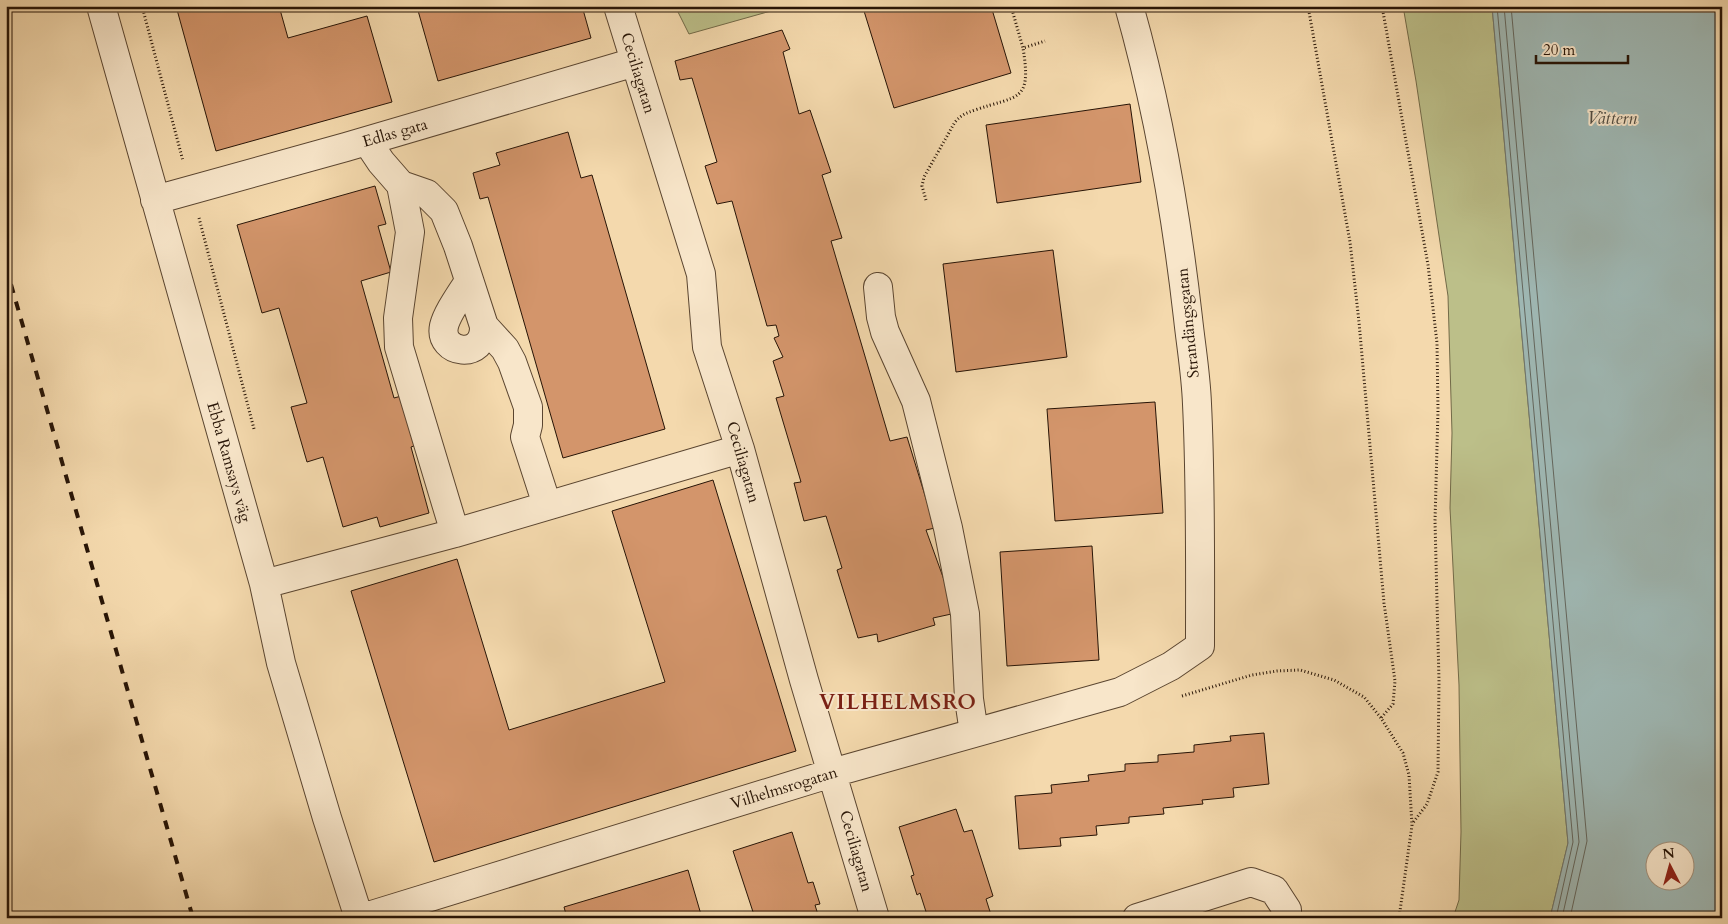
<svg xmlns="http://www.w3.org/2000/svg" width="1728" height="924" viewBox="0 0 1728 924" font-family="Cardo,serif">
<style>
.green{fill:#bcbf89;stroke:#726a48}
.water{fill:#9fb8b4;stroke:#6f766e;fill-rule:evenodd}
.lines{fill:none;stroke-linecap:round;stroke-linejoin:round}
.shore{stroke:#63665d;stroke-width:1}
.building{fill:#d3956b;stroke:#271406}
.minor-casing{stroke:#5a4530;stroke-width:30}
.path{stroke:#271406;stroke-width:3;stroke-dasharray:1 2.5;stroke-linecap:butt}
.minor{stroke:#f8e6ca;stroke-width:28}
.rail{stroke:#271406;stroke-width:4;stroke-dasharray:9 9;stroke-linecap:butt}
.labels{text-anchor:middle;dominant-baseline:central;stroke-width:4;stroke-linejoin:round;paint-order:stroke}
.street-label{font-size:16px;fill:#271406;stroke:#f8e6ca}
.water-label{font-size:18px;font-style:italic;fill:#514d43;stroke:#f8e6ca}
.district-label{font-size:21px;font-weight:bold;letter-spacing:1px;fill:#7a1f14;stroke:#f8e6ca}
</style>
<rect width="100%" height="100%" fill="#f4d9ad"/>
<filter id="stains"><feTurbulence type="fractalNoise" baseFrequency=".004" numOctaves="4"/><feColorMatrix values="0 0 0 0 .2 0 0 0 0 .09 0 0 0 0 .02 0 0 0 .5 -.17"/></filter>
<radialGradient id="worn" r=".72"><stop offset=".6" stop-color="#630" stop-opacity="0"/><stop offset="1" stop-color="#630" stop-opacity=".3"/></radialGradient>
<path class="green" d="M675 6H785V7L689 34Z
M1403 6H1492L1568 843 1550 918H1453L1459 900 1461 832 1459 685 1450 508 1452 433 1448 296 1416 81Z"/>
<path class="water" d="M1492 6H1722V918H1550L1568 843ZM1656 852H1686V882H1656Z"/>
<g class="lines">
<path class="shore" d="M1497 6 1573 842 1556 918
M1504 6 1579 842 1562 918
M1511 6 1587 841 1570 918"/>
</g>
<path class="building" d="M176 6H279L288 38 367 16 392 102 216 151Z
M582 6 591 38 438 81 417 7Z
M879 6H991L1011 73 894 108 864 11Z
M782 30 790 49 783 52 799 114 810 110 831 172 822 175 842 238 831 241 890 441 907 437 935 528 926 530 956 613 933 618 935 625 878 642 877 634 858 638 837 570 842 568 826 516 804 521 794 483 801 482 776 398 784 396 773 361 783 357 774 338 779 336 776 325 767 326 732 201 717 204 705 166 717 162 692 78 680 80 675 61Z
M1130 104 1141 182 997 203 986 125Z
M568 132 581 178 592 175 665 429 563 458 488 197 480 199 473 173 500 165 496 153Z
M375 186 386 224 378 226 391 272 361 281 394 398 405 395 419 444 411 447 429 513 380 527 377 517 343 527 323 457 307 462 291 407 307 403 279 308 262 313 237 225Z
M1053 250 1067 357 956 372 943 264Z
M1155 402 1163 513 1055 521 1047 409Z
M713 480 796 751 434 862 351 591 457 559 509 730 665 682 612 511Z
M1092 546 1099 660 1007 666 1000 552Z
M1264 733 1269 784 1233 788 1234 797 1202 800 1203 804 1163 808 1164 814 1129 817V823L1096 826 1097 835 1060 838 1061 846 1019 849 1015 796 1052 793 1051 785 1089 781 1088 775 1125 771V764L1158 762V755L1194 752V745L1231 741 1230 736Z
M956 809 964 832 972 830 993 896 986 899 992 918H928L920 893 917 895 911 876 914 875 899 827Z
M792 832 808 883 813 882 820 904 815 905 819 918H755L733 851Z
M688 870 702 918H567L564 907Z"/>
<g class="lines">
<defs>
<path id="minor" d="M101 6 264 584 281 663 327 818 359 918
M618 6 701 274 707 347 740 449 804 680 875 918
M367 141 381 162 401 185 427 194 444 211 458 246 484 326C485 361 438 354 444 326 447 313 461 294 469 281
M401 185 410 232 398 318 399 347 455 533
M155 200 346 147 635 62
M878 287 881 317 885 332 916 401 948 528 965 614 969 699 974 733
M484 326 505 349 512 362 528 407V425L525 437 547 505
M264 584 455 533 740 449
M362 918 832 773 1120 692 1171 666 1200 646C1200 565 1201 485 1197 404 1196 375 1191 346 1188 318 1176 212 1158 108 1129 6
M1137 918 1251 882 1274 890 1287 910V918"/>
</defs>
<use href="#minor" class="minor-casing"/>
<path class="path" d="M142 6 183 161
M1011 6 1023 48 1045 41
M1308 6 1350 242 1359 322 1384 603 1395 681 1393 704 1381 718
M1382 6 1428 265 1437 343 1438 410 1435 521 1439 681 1438 772 1427 804 1412 824
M926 200 922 186 924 177 955 122C961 115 966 113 975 110 1018 95 1032 103 1023 48
M199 218 254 429
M1182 696 1252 675 1277 671 1300 670 1334 680 1364 697 1381 718 1403 753 1409 775 1412 825 1399 918"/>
<use href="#minor" class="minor"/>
<path class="rail" d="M6 267 193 918"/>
</g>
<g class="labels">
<g class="street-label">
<text transform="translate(638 73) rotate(73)">Ceciliagatan</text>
<text transform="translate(395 133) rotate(-16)">Edlas gata</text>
<text transform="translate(1188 323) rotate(-96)">Strandängsgatan</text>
<text transform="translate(229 462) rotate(74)">Ebba Ramsays väg</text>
<text transform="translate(743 462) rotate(74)">Ceciliagatan</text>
<text transform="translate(784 788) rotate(-17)">Vilhelmsrogatan</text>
<text transform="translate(856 851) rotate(74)">Ceciliagatan</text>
</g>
<g class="water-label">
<text x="1612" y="118">Vättern</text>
</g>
<g class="district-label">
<text x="898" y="702">VILHELMSRO</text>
</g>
</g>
<rect width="1728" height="924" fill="none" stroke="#f4d9ad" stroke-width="25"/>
<rect x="8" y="8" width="1713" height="909" fill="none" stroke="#271406" stroke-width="2.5"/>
<rect x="12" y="12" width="1703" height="899" fill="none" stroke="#271406"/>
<g transform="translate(1670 866) rotate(354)"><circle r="24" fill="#f8e6ca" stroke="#a4927c"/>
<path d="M0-4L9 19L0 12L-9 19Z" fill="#8f2418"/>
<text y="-8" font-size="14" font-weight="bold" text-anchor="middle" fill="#271406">N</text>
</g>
<path d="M1536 55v8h92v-8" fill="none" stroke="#271406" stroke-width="2.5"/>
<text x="1543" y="55" font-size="15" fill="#271406" stroke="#f8e6ca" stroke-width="4" paint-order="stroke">20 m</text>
<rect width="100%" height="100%" filter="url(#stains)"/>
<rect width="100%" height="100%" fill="url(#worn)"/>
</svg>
